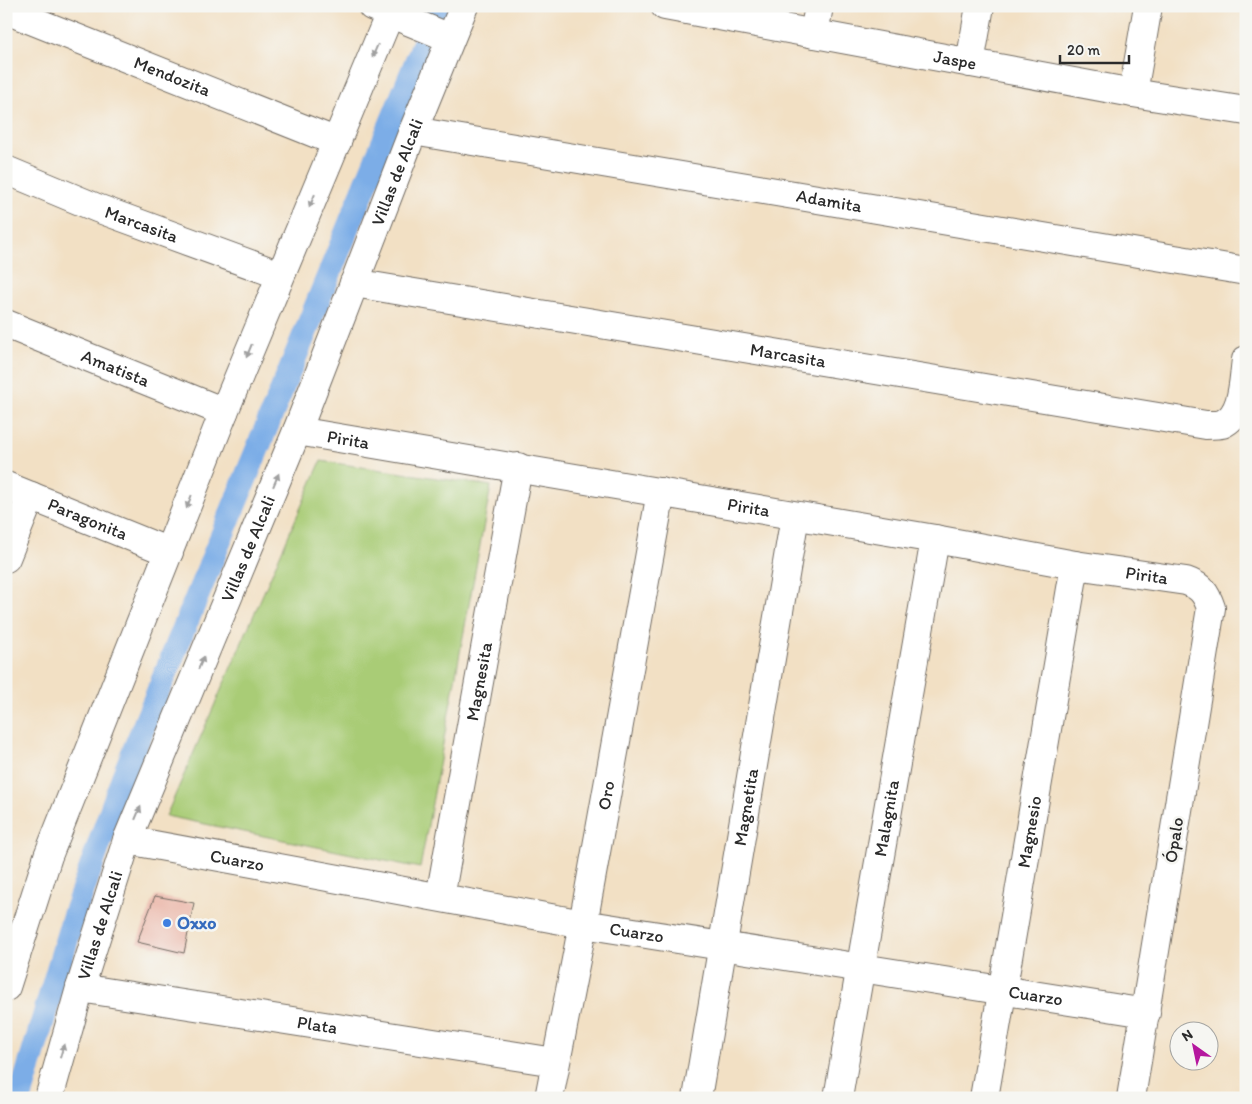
<svg xmlns="http://www.w3.org/2000/svg" width="1252" height="1104" viewBox="0 0 1252 1104" font-family="Itim,sans-serif">
<style>
.green{fill:#a9cc76;stroke:#6a7c50}
.lines{fill:none;stroke-linecap:round;stroke-linejoin:round}
.canal{stroke:#7cade7;stroke-width:24}
.building{fill:#ebb5a7}
.minor-casing{stroke:#716a61;stroke-width:30}
.minor{stroke:#fff;stroke-width:28}
.oneway{fill:#a0a0a0}
.shop-dot{fill:#3f7fe0;stroke:#f6f6f2;stroke-width:2}
.labels{text-anchor:middle;dominant-baseline:central;stroke-width:5;stroke-linejoin:round;paint-order:stroke}
.street-label{font-size:18px;fill:#2b2b2b;stroke:#f6f6f2}
.shop-label{font-size:18px;font-weight:bold;fill:#366cbe;stroke:#f6f6f2;text-anchor:start}
</style>
<rect width="100%" height="100%" fill="#f6f6f2"/>
<filter id="ink" filterUnits="userSpaceOnUse"><feTurbulence type="fractalNoise" baseFrequency=".02" numOctaves="2"/><feDisplacementMap in="SourceGraphic" scale="10" xChannelSelector="R" yChannelSelector="G"/><feConvolveMatrix kernelMatrix="1 2 1 2 8 2 1 2 1" color-interpolation-filters="sRGB"/></filter>
<filter id="wash" filterUnits="userSpaceOnUse"><feTurbulence type="fractalNoise" baseFrequency=".0096" numOctaves="4" result="noise"/><feDisplacementMap in="SourceGraphic" scale="20" xChannelSelector="R" yChannelSelector="G"/><feGaussianBlur stdDeviation="1.12" result="paint"/><feColorMatrix in="noise" values="0 0 0 0 0 0 0 0 0 0 0 0 0 0 0 0 0 1.4 0 .05"/><feComposite in="paint" operator="in"/></filter>
<g filter="url(#wash)">
<rect width="100%" height="100%" fill="#f2e0c4"/>
<path class="green" d="M321 461 491 486 420 868 166 816Z"/>
<g class="lines">
<path class="canal" d="M20 1098 74 915 123 777 439 6"/>
</g>
<g id="blocks">
<path class="building" d="M155 896 194 903 184 953 137 942Z"/>
</g>
</g>
<g filter="url(#ink)">
<use href="#blocks" fill-opacity="0" stroke="#716a61" stroke-width="1"/>
<g class="lines">
<defs>
<g id="minor">
<path d="M372 6 450 38"/>
<path id="s1" d="M665 6 1133 93 1246 111"/>
<path id="s2" d="M6 10 337 142"/>
<path d="M814 34 819 6"/>
<path d="M970 63 980 6"/>
<path d="M1133 93 1148 6"/>
<path id="s3" d="M413 131 1246 271"/>
<path id="s4" d="M6 170 97 208 280 275"/>
<path id="s5" d="M354 283 1206 425C1211 425 1218 425 1222 424 1244 415 1243 379 1246 360"/>
<path id="s6" d="M6 324 224 412"/>
<path id="s7" d="M297 431 935 539 1075 565 1186 581C1201 586 1206 593 1211 608L1131 1098"/>
<path id="s8" d="M6 486 169 552"/>
<path d="M6 558 31 496"/>
<path id="s9" d="M127 840 583 924 1146 1013"/>
<path id="s10" d="M440 897 518 467"/>
<path d="M6 987 48 856 224 412 393 6"/>
<path id="s11" d="M80 988 555 1062"/>
<path id="s12" d="M49 1098 80 988 127 840 297 431 413 131 464 6"/>
<path id="s13" d="M549 1098 583 924 661 492"/>
<path id="s14" d="M697 1098 795 516"/>
<path id="s15" d="M838 1098 935 539"/>
<path id="s16" d="M984 1098 1075 565"/>
</g>
</defs>
<use href="#minor" class="minor-casing"/>
<use href="#minor" class="minor"/>
</g>
<defs><path id="oneway-solid" d="M-6-.8H1V-3.2L6.5 0L1 3.2V.8H-6Z" transform="scale(1.25)"/></defs>
<g class="oneway">
<use href="#oneway-solid" transform="translate(375 51) rotate(113)"/>
<use href="#oneway-solid" transform="translate(312 201) rotate(113)"/>
<use href="#oneway-solid" transform="translate(249 351) rotate(112)"/>
<use href="#oneway-solid" transform="translate(276 480) rotate(-67)"/>
<use href="#oneway-solid" transform="translate(189 502) rotate(111)"/>
<use href="#oneway-solid" transform="translate(201 663) rotate(-67)"/>
<use href="#oneway-solid" transform="translate(138 813) rotate(-67)"/>
<use href="#oneway-solid" transform="translate(62 1051) rotate(-74)"/>
</g>
</g>
<circle class="shop-dot" cx="167" cy="923" r="5"/>
<g class="labels">
<g class="street-label">
<text stroke="none"><textPath href="#s1" startOffset="295">Jaspe</textPath></text>
<text stroke="none"><textPath href="#s2" startOffset="179">Mendozita</textPath></text>
<text stroke="none"><textPath href="#s12" startOffset="990">Villas de Alcali</textPath></text>
<text stroke="none"><textPath href="#s3" startOffset="422">Adamita</textPath></text>
<text stroke="none"><textPath href="#s4" startOffset="146">Marcasita</textPath></text>
<text stroke="none"><textPath href="#s5" startOffset="440">Marcasita</textPath></text>
<text stroke="none"><textPath href="#s6" startOffset="118">Amatista</textPath></text>
<text stroke="none"><textPath href="#s7" startOffset="52">Pirita</textPath></text>
<text stroke="none"><textPath href="#s7" startOffset="458">Pirita</textPath></text>
<text stroke="none"><textPath href="#s8" startOffset="88">Paragonita</textPath></text>
<text stroke="none"><textPath href="#s12" startOffset="585">Villas de Alcali</textPath></text>
<text stroke="none"><textPath href="#s7" startOffset="862">Pirita</textPath></text>
<text stroke="none"><textPath href="#s10" startOffset="219">Magnesita</textPath></text>
<text stroke="none"><textPath href="#s13" startOffset="308">Oro</textPath></text>
<text stroke="none"><textPath href="#s14" startOffset="295">Magnetita</textPath></text>
<text stroke="none"><textPath href="#s15" startOffset="284">Malagnita</textPath></text>
<text stroke="none"><textPath href="#s16" startOffset="270">Magnesio</textPath></text>
<text transform="translate(1174 840) rotate(-81)">Ópalo</text>
<text stroke="none"><textPath href="#s9" startOffset="112">Cuarzo</textPath></text>
<text stroke="none"><textPath href="#s12" startOffset="180">Villas de Alcali</textPath></text>
<text stroke="none"><textPath href="#s9" startOffset="518">Cuarzo</textPath></text>
<text stroke="none"><textPath href="#s9" startOffset="922">Cuarzo</textPath></text>
<text stroke="none"><textPath href="#s11" startOffset="240">Plata</textPath></text>
</g>
<g class="shop-label">
<text x="177" y="923">Oxxo</text>
</g>
</g>
<rect width="1252" height="1104" fill="none" stroke="#f6f6f2" stroke-width="25"/>
<g transform="translate(1194 1046) rotate(327)"><circle r="24" fill="#f6f6f2" stroke="#a5a5a2"/>
<path d="M0-4L9 19L0 12L-9 19Z" fill="#b5179e"/>
<text y="-8" font-size="14" font-weight="bold" text-anchor="middle" fill="#2b2b2b">N</text>
</g>
<path d="M1060 55v8h69v-8" fill="none" stroke="#2b2b2b" stroke-width="2.5"/>
<text x="1067" y="55" font-size="15" fill="#2b2b2b" stroke="#f6f6f2" stroke-width="4" paint-order="stroke">20 m</text>
</svg>
